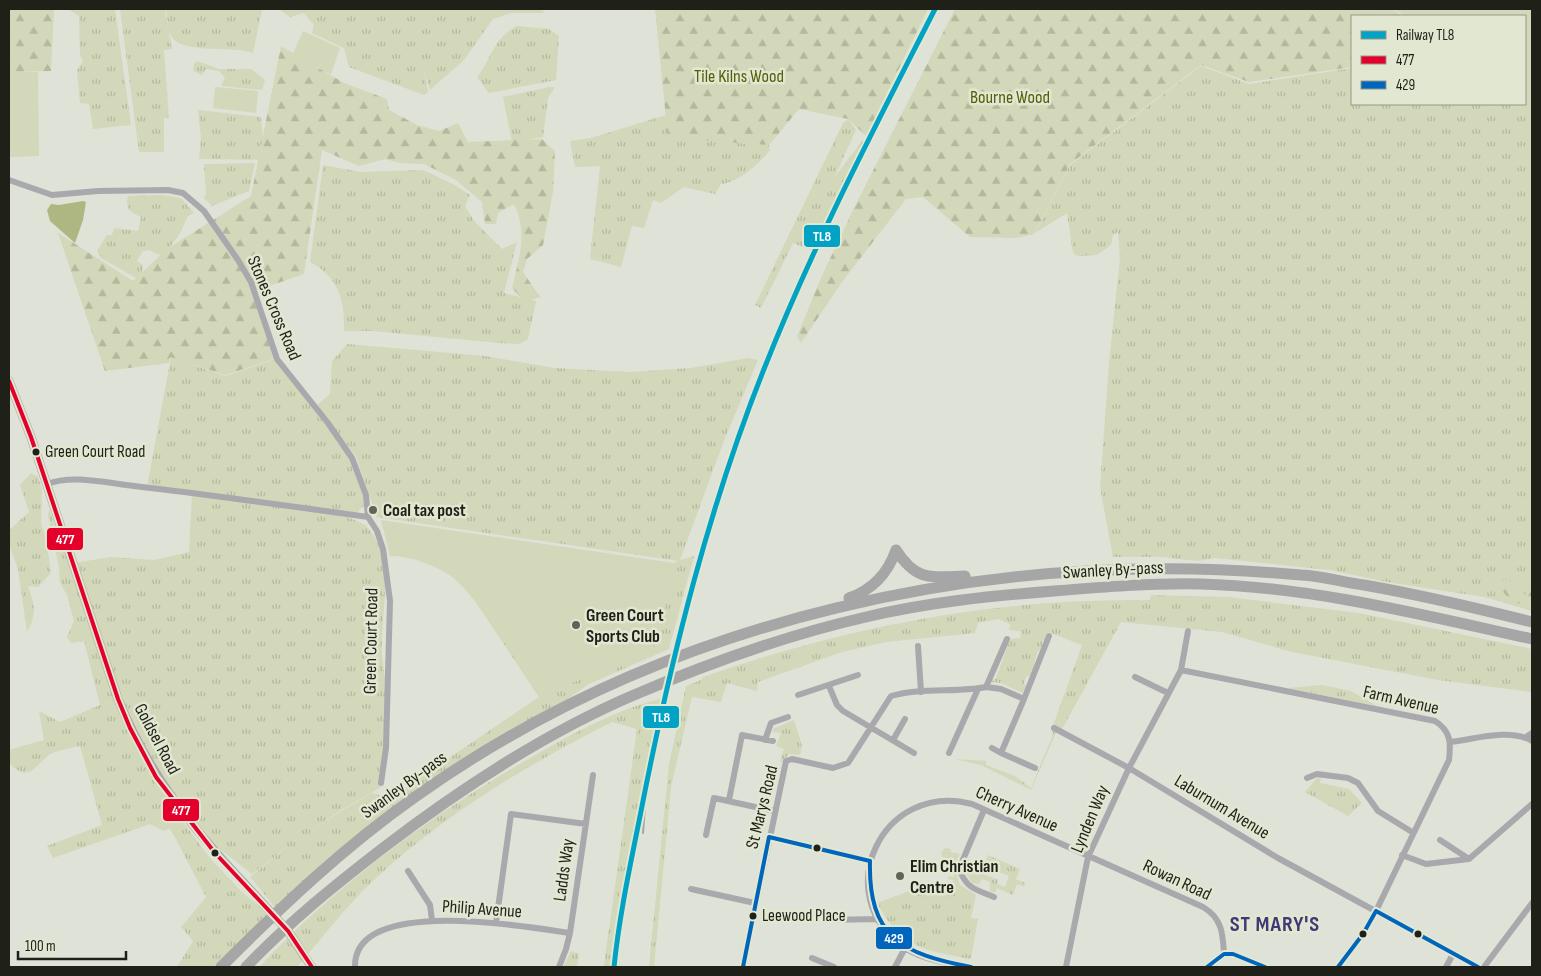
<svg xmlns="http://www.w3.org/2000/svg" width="1541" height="976" viewBox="0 0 1541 976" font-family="'Sofia Sans Condensed',sans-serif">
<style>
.grass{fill:url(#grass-tufts)}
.forest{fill:url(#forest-firs)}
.pitch{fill:#d2d8b9}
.water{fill:#aeb781}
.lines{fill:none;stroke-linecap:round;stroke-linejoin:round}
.street{stroke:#a9a9ad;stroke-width:6}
.secondary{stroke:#a8a8ab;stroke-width:9}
.highway{stroke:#a6a6a7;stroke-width:11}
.rail{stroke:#a4a6a3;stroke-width:2}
.secondary-bridge{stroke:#a8a8ab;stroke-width:9}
.bus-1-casing{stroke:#e2e7d1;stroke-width:8}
.bus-2-casing{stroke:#e2e7d1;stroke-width:8}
.bus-1{stroke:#e4002b;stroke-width:4}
.bus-2{stroke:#0065bd;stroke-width:4}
.rail-1-casing{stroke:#e2e7d1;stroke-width:9}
.rail-1{stroke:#02a2c5;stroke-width:5}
.bus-dot{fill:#1f2018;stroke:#e2e7d1;stroke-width:2}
.poi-dot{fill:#62645a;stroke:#e2e7d1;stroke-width:2}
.labels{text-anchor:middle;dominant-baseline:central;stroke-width:5;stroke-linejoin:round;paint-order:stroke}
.bus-label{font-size:17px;fill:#1f2018;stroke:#e2e7d1;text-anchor:start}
.park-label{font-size:18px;fill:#545e08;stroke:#e2e7d1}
.street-label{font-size:18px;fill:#1f2018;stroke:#e2e7d1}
.poi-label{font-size:18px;font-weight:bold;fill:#1f2018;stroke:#e2e7d1;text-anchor:start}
.district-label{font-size:22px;font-weight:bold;letter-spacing:1px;fill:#413875;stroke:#e2e7d1}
.line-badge{stroke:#e2e7d1;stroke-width:2}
.badge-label{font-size:14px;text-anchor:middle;font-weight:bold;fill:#fff}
</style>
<defs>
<pattern id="grass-tufts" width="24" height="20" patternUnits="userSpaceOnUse" patternTransform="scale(1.25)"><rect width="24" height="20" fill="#d2d8b9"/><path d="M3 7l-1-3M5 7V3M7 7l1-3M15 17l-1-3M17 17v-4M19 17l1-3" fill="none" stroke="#b4b99e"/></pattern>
<pattern id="forest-firs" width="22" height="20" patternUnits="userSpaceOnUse" patternTransform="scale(1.25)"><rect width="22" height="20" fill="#d2d8b9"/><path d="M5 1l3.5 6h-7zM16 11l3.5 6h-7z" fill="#b4b99e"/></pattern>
</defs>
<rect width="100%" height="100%" fill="#dfe2d6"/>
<path class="grass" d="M68 9H115L131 125 93 129 89 104 80 103 77 70 83 61 80 55 79 16Z
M120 9H165L172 49 164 50 169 118H164V152H139Z
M166 9H262L253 53C232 45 182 55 171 36 167 29 168 17 166 9Z
M279 9H542L544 13H511L493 19 464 60 430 90 424 70 428 92 424 95 349 67 344 48 312 33 314 25 304 13 290 17Z
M1395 9H1532V588L1521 603 1532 608V611L1484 597 1387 582 1330 570 1215 558 1197 561 1163 557H1113L1100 487 1109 363 1120 258 1118 232 1113 235 1111 245 1097 255 1078 256 1073 253 1067 213 1035 233 1070 165 1201 66 1249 84 1352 68V104H1525V16H1404Z
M517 26 549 29 559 36 556 80 489 93 477 77C493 57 493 38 517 26Z
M197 61 219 69H251L265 80 262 90 221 86 225 78 219 71 206 69 202 75 193 71 194 64Z
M549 87H555L548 98 543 137 512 142 503 97Z
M198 110 261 117 265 160 199 159 201 137Z
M666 115 669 138 769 145 770 150C760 163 738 183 721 184L715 194 684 187 661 203 653 200 644 228 632 226 621 267 590 259 600 166 575 167 570 141 591 138Z
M848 119 856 130 834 178 863 140 865 142 811 250 793 243 761 308 755 305 843 123Z
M255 163 249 191 212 206 204 198 206 194 204 164Z
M323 165 360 172 423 170 453 184 470 195 465 206 474 221 502 249 517 242 504 293 536 301 528 339 519 344 499 343 373 331H344C345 301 339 277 310 262Z
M161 195 181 198 194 213 188 216 179 235 163 256 148 250 142 252 137 261 143 265 141 281 101 258 97 251 107 235H112L114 228 138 231 141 217C129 211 125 209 128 196Z
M347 344 485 356 555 368 630 372 691 368 748 358 758 360 725 438 680 560 694 556 669 649 589 684 531 725 455 770 278 911 250 877 292 843 252 874 199 833 131 728 74 563 111 557 154 560 189 552 192 493C222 497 351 509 367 527 398 560 379 616 382 656 383 668 386 681 387 693 388 725 384 757 380 788L341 810 298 840 341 811 372 793 390 798 539 697 473 598 653 570 679 561 377 517 355 455 316 406 330 394 332 361Z
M171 357 225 376 276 359 345 449 366 503 356 514 147 487Z
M31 473 38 477 42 489 41 523 46 539 51 573 38 587 28 586C35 606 37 614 27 632L18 569 9 545V530L29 512 20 485Z
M49 509 130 728 170 804 209 857 241 891 271 917 220 967H177L193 941 181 927 206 897 170 828 164 831 150 824 53 858 47 846 102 825 80 746C72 748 56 750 49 755 34 766 30 783 10 764L9 750 44 740 39 711 60 722 100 705 84 641 71 643 67 637 74 621 67 595 60 583 59 567 48 515Z
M1151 595 1228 597 1359 613 1532 649V692L1438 680 1292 652 1222 632 1121 622 1062 729 1058 728 1031 790 981 765 955 759 986 761V765L1015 776 1031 788 1052 737 1053 726 1082 645 1048 632 1042 643 1043 649 1038 651 1034 663 1036 667 1031 675 1026 677 1024 683 1026 687 1022 693 1001 683 991 682 996 678 1009 642 1012 639 1021 638 1020 631 1009 630 1010 624 998 619 978 623 975 633 886 642 842 652 758 682 757 691 727 683 721 702 692 697 671 787 654 967H649L669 764 686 686 701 680 703 677C847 626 997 598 1150 600Z
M1322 685 1351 691 1377 706 1288 688Z
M660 699 620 905 611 967H604L605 958 637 729 612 722C527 765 445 814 375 879 347 905 322 938 297 967H259C337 885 428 817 525 761 568 736 612 711 660 699Z
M794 720 802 746 800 755 789 754 782 762 780 761 784 749 776 746 781 733 773 732V729Z
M1321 777 1320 783 1349 789 1362 803 1348 816 1305 792 1316 779Z
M945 848 951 849 950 852 960 854 956 861H944L941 853Z
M988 855 1020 869 1016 879 1025 883 1024 887 1017 884 1013 895 997 888 995 893 990 891V882L982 879 979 884 972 883 965 871 968 860 973 862 971 867 976 869 978 864 980 865 978 870 981 871 984 864 987 865 983 874 998 880 997 884 1005 887 1009 876 994 870 995 866 985 863Z
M951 869 955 870 960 885 976 895 971 918 978 919 971 959C922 950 902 948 877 903L912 890 910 880 952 885 953 880 948 879V876L954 877V872L949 871Z
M571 951 579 954 577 967H563Z"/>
<path class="forest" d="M9 9H54L51 71 9 72Z
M655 9H928L866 136 848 119 799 109 769 145 668 138Z
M955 9H1393L1402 16H1352V67L1249 82 1201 65 1070 164 1034 234 1016 238 970 237 923 197 906 199 842 282 801 343 797 337 820 280 852 212Z
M281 46 344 83 387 99 389 110 417 125 439 131 458 123 468 142 542 139 555 151 553 192 543 245 527 259 523 272 540 297 525 302 512 288C519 259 528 232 514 204L498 213 496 224H485L482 202 456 180 424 164 400 163 385 159 359 166 322 150 304 274 252 292 274 359 225 375 170 357 169 363 105 371 58 233 133 281 167 249 251 196Z
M1507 579 1522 589 1525 595 1532 588V608L1521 603 1515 604 1502 591 1497 583Z"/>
<path class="pitch" d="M303 31 340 48 331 74 292 56Z
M9 72H38L39 156 9 157Z
M215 87 258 91 256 113 213 108Z
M381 520 674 563 676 569 651 657 614 665 539 697C518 666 477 593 448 574 432 564 409 556 390 556Z"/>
<path class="water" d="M83 201 86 202 83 220 75 243 50 221 47 210 51 204 59 205Z"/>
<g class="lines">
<path class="street" d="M9 180 52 195 98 191 168 190 183 193 204 211 238 260 251 282 277 359 328 423 352 458 366 495 368 517 377 531 383 549 390 601 386 748 381 783
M47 484C73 474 106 483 134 486 212 495 290 506 368 517
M918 646 921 692
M1181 670 1435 721C1451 731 1451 743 1449 760L1376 911 1363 934 1338 967
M1135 677 1168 693
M829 686 837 705 843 711 914 753
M986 687 1001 689 1024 699 1049 636
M798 695 858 675
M1054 728 1129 768 1278 858 1478 967
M1526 737 1532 733
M765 740 771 723 788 717
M893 740 905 719
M1451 742C1475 739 1510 728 1532 741
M992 748 1001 753 1024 699
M949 753 978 689
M1001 753 1035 768
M1307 778 1317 774 1348 778 1358 783 1378 811 1412 832
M729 800 742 735 773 741
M984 810 959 869C967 889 975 889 994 897
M706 835 714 798 774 811
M769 837 870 861
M1440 840 1469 859 1532 804
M1402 855 1426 864 1469 859
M408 871 430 905 432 920
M691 889 755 903
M828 920 878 919
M496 923 511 814 586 824
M812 958 834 967
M355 967C353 895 528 927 570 933
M559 967 566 949 570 933 593 775
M743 967 786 761 792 759 833 768 848 763 891 696C921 687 955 693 986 687L1007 639
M895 967 905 948
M971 967C950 964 923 960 905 948 827 895 883 780 972 804L1203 907C1222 918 1223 934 1224 954
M1066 967 1088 857 1129 768 1181 670 1188 631
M1207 967 1224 954H1233L1265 967
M1446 967 1453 954
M1484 967 1532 903"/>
<path class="secondary" d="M9 381 31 437 118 699C148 772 189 825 243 882
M305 957 312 967"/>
<path class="highway" d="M896 550C917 582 930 577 965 576
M849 598C872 590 888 573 896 550
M221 967C282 906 344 847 415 797 669 616 993 547 1301 575 1322 576 1343 582 1364 585 1421 595 1476 608 1532 622
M246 967C288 923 335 885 383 848 460 789 545 733 634 695 709 663 787 635 866 617 928 602 991 596 1054 591 1103 587 1152 583 1201 584 1313 587 1423 615 1532 639"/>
<path class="rail" d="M643 833 647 779"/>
<path class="secondary-bridge" d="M243 882 288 931 305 957"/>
<defs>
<path id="bus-1" d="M9 381 31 437 118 699 130 728 156 777 215 853 288 931 312 967"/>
<path id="bus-2" d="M769 837 870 861
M870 861C868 937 902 954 971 967
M1376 911 1478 967
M743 967 769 837
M1207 967 1224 954H1233L1265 967
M1338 967 1363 934 1376 911"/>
</defs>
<use href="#bus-1" class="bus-1-casing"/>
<use href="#bus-2" class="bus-2-casing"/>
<use href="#bus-1" class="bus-1"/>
<use href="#bus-2" class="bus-2"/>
<defs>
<path id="rail-1" d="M614 967C620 909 633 853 644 796 673 651 709 507 764 369 813 245 875 127 935 9"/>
</defs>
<use href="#rail-1" class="rail-1-casing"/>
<use href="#rail-1" class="rail-1"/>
</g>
<g class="bus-dot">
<circle cx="36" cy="452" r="4.5"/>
<circle cx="817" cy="848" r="4.5"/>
<circle cx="215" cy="853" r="4.5"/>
<circle cx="753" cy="916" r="4.5"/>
<circle cx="1363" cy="934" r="4.5"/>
<circle cx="1418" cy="934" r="4.5"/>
</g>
<g class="poi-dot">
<circle cx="373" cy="510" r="5"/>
<circle cx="576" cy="625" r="5"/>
<circle cx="900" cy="876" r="5"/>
</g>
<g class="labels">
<g class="bus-label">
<text x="45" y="452">Green Court Road</text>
<text x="762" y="916">Leewood Place</text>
</g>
<g class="park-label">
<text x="739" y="76">Tile Kilns Wood</text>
<text x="1010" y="97">Bourne Wood</text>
</g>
<g class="street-label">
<text transform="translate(274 308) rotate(67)">Stones Cross Road</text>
<text transform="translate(1113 570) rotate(-3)">Swanley By-pass</text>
<text transform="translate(371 641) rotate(-89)">Green Court Road</text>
<text transform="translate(1401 700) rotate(13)">Farm Avenue</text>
<text transform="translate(157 739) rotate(62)">Goldsel Road</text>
<text transform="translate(404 785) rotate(-36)">Swanley By-pass</text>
<text transform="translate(762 807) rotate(-76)">St Marys Road</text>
<text transform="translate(1222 807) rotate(31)">Laburnum Avenue</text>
<text transform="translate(1017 809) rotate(24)">Cherry Avenue</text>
<text transform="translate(1090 819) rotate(-67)">Lynden Way</text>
<text transform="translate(564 870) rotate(-82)">Ladds Way</text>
<text transform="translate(1177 880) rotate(25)">Rowan Road</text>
<text transform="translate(482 909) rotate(4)">Philip Avenue</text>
</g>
<g class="poi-label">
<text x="383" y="510">Coal tax post</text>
<text x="586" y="615">Green Court<tspan x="586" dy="21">Sports Club</tspan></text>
<text x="910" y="866">Elim Christian<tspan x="910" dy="21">Centre</tspan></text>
</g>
<g class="district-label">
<text x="1275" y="924">ST MARY'S</text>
</g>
</g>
<g class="line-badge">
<rect x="803" y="224" width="38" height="24" rx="5" fill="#02a2c5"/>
<rect x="46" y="527" width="38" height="24" rx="5" fill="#e4002b"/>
<rect x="642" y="705" width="38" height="24" rx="5" fill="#02a2c5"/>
<rect x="162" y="798" width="38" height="24" rx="5" fill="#e4002b"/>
<rect x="875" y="926" width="38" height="24" rx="5" fill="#0065bd"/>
</g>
<g class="badge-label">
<text x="822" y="241">TL8</text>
<text x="65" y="544">477</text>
<text x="661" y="722">TL8</text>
<text x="181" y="815">477</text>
<text x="894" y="943">429</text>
</g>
<rect width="1541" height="976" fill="none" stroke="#1f2018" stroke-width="20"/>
<rect x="1351" y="15" width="175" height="90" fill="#e2e7d1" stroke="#949787"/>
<rect x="1361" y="31" width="25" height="8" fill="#02a2c5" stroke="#949787"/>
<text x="1396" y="40" font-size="15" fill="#1f2018">Railway TL8</text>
<rect x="1361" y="56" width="25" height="8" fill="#e4002b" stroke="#949787"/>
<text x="1396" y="65" font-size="15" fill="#1f2018">477</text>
<rect x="1361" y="81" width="25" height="8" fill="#0065bd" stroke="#949787"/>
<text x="1396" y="90" font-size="15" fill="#1f2018">429</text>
<path d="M18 951v8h108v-8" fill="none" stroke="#1f2018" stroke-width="2.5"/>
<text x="25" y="951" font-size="15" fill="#1f2018" stroke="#e2e7d1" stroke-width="4" paint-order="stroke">100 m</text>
</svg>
